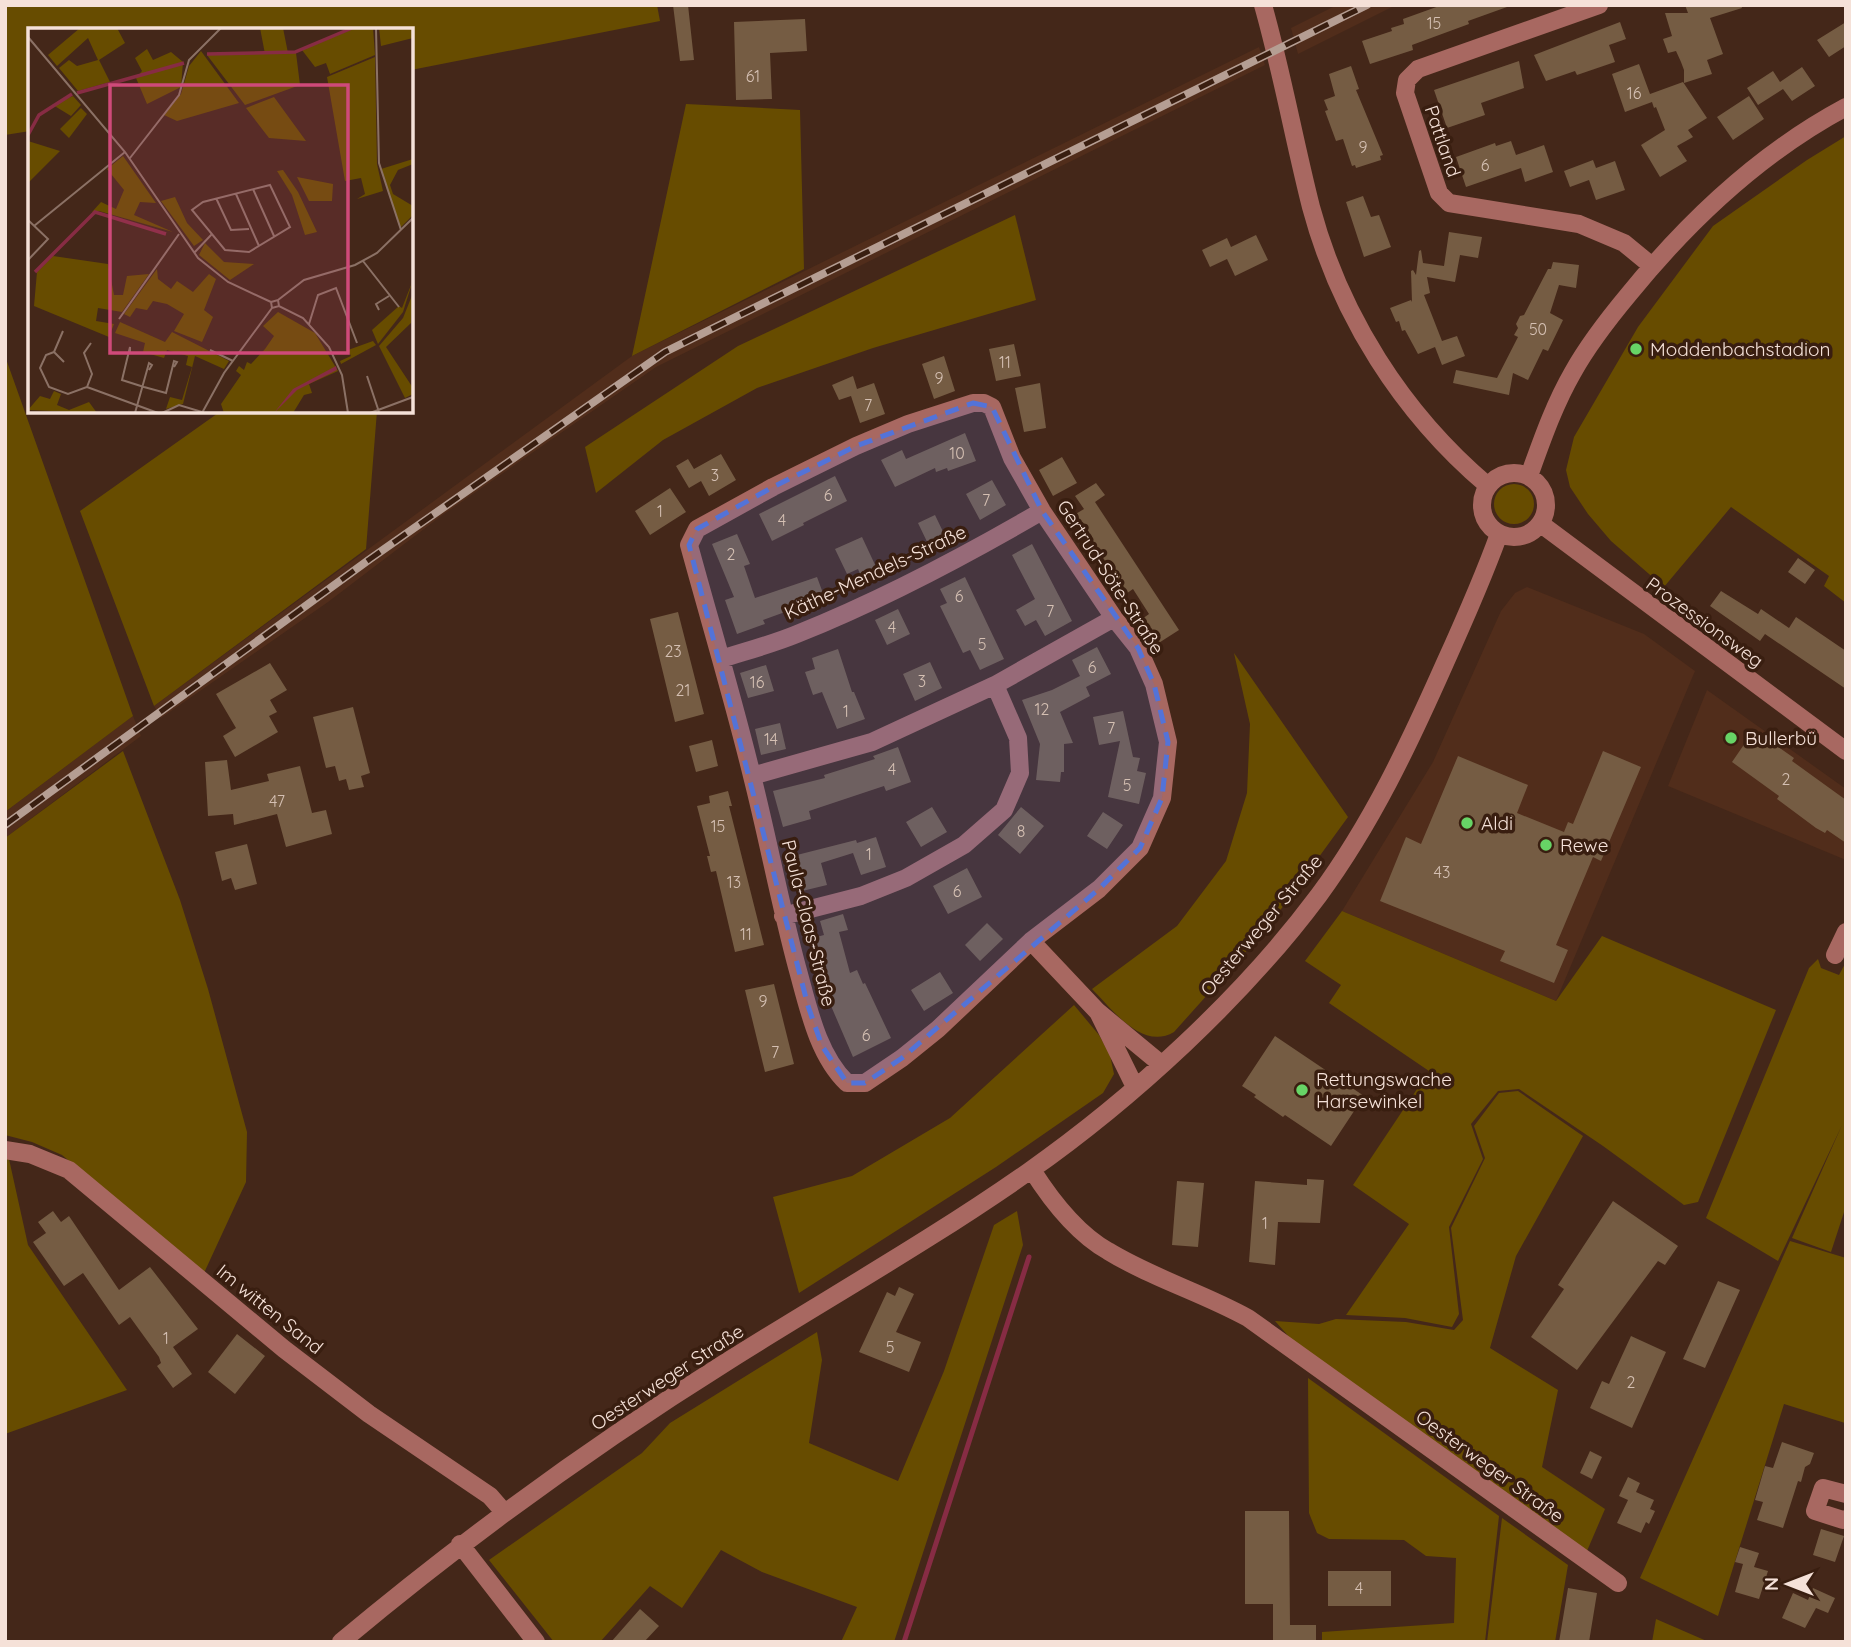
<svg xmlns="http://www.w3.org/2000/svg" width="1851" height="1647" viewBox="0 0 1851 1647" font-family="Quicksand,sans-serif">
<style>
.built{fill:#512d1b}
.green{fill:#674c00}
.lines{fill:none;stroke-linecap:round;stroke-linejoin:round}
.stream{stroke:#872c44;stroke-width:5}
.building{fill:#755c43}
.minor{stroke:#a86861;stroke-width:18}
.rail-casing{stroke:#b59e93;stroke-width:8}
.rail{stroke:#391e10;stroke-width:5;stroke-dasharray:16;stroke-linecap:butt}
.marked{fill:#5373d8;fill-opacity:0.2;stroke:#5373d8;stroke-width:5;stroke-dasharray:14 9;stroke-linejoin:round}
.poi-dot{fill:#67d466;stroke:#391e10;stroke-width:2.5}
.labels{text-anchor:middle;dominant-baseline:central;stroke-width:7;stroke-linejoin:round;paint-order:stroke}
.number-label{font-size:16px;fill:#d5c0b3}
.street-label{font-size:19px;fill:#f5e1d8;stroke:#391e10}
.poi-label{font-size:19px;fill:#f5e1d8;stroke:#391e10;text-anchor:start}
.inset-river{fill:none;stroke:#872c44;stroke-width:3.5}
.inset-road{fill:none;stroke:#8b7165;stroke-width:2}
.view{fill:#cf4a7a;fill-opacity:0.15;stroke:#cf4a7a;stroke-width:3.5}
.inset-edge{fill:none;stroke:#f5e1d8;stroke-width:3.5}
</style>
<rect width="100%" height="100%" fill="#442719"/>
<path class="built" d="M1337 5H1396L1298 54 1291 28Z
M1259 47 1265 65 656 367 441 516 328 602 161 718 154 706 632 356Z
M1527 587 1644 634 1695 671 1556 1001 1342 911 1433 762 1501 611 1515 593Z
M1707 690 1846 789V860L1668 786Z
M133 716 141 736 5 838V812Z"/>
<path class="green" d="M5 5H657L660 21 411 70V30H30V131L5 135Z
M686 104 800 110 804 269 632 356Z
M1846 136V603L1824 586 1829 576 1731 507 1664 587 1611 541 1588 514 1570 487 1566 470 1574 437 1638 327 1713 226 1807 160Z
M1015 215 1036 300 873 348 757 388 663 440 596 493 585 447 738 346Z
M5 356 133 716 5 812Z
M221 411H377L366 549 154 706 80 511Z
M1494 504a20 20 0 1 1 40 0a20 20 0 1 1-40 0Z
M1234 653 1348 817 1268 927 1174 1032C1142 1051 1112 1009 1092 989L1177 926 1226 861 1247 793 1250 724Z
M123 751 180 900 208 989 247 1132 246 1182 204 1273 62 1155 32 1142 5 1135V838Z
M1342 911 1556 1001 1602 936 1776 1010 1698 1202 1684 1205 1603 1146 1519 1089 1498 1091 1471 1124 1483 1159 1449 1227 1459 1314 1452 1327 1405 1318 1346 1315 1409 1224 1353 1185 1429 1071 1329 1003 1341 985 1305 961Z
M1818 959 1821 968 1839 975 1846 962V1206L1831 1252 1792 1238 1842 1125 1778 1261 1706 1218 1809 968Z
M1074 1005 1099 1035 1110 1055 1114 1074 1103 1093 996 1167 799 1293 773 1197 852 1176 950 1118Z
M1518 1091 1583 1136 1516 1256 1490 1348 1558 1390 1542 1467 1605 1509 1587 1551 1291 1339 1275 1321 1319 1324 1336 1319 1406 1322 1454 1330 1463 1320 1451 1228 1485 1158 1474 1126 1499 1093Z
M5 1159H9L28 1245 127 1390 5 1434Z
M1017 1211 1023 1245 894 1642H841L857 1607 762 1572 721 1550 682 1608 650 1586 600 1642H554L489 1560 642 1453 670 1423 817 1332 822 1360 809 1443 898 1481 944 1371 994 1225Z
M1790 1241 1846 1258V1421L1845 1423 1784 1404 1718 1616 1640 1578Z
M1308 1378 1499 1516 1485 1642H1322V1632L1454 1623 1456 1558 1426 1556 1404 1540 1329 1539 1317 1533 1309 1513Z
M1502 1518 1568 1565 1555 1642H1487Z
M1656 1619 1709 1642H1652Z"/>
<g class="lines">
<path class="stream" d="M904 1642 1029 1257"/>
</g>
<path class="building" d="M673 5H688L694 60 680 61Z
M1442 5H1507V7L1468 21 1469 24 1412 45 1413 50 1370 64 1362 41 1392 31 1391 28 1404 24 1403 19Z
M1685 5H1741L1742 8 1710 18 1723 54 1707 60 1712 74 1684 83V70L1681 62 1676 51 1668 53 1663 39 1672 36 1665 13H1688Z
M805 19 807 51 770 53 772 99 736 100 734 22Z
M1620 22 1626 39 1609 45 1615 62 1577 75 1575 71 1546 81 1534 55Z
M1846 22V46L1829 57 1817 40Z
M1519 61 1524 88 1481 103 1485 115 1447 128 1434 90Z
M1639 64 1650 94 1683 82 1707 118 1688 130 1693 137 1677 146 1687 161 1660 177 1641 145 1665 130 1656 107 1654 108 1652 102 1625 112 1612 74Z
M1351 66 1359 89 1356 90 1383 155 1380 156 1381 160 1356 168 1355 165 1352 166 1343 139 1336 141 1325 111 1328 110 1324 100 1335 96 1329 74Z
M1802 67 1815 86 1792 101 1783 89 1758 105 1747 88 1773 71 1780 82Z
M1749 96 1764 119 1733 140 1717 117Z
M1511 141 1516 155 1544 145 1553 172 1525 182 1521 168 1466 187 1456 157 1495 143 1496 146Z
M1593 160 1596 168 1615 161 1625 190 1596 200 1589 180 1570 187 1564 171Z
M1363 196 1371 217 1379 215 1391 247 1364 257 1346 202Z
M1449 232 1482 237 1478 258 1460 255 1455 282 1427 277 1430 293 1424 295 1442 341 1457 336 1465 356 1442 365 1435 347 1418 354 1405 330 1402 331 1399 321 1396 322 1390 308 1411 300 1412 302 1411 271 1413 270 1416 275 1419 251 1421 250 1423 263 1444 266Z
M1256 235 1268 260 1235 276 1227 259 1210 267 1202 250 1227 238 1231 247Z
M1553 262 1579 265 1576 288 1559 285 1550 313 1563 320 1548 351 1543 349 1528 380 1513 373 1509 395 1453 383 1456 370 1497 378 1518 337 1514 335 1518 328 1516 324 1520 316 1524 315 1548 269H1551Z
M1014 344 1021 376 996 381 989 349Z
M944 356 955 391 934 399 922 364Z
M853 376 857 389 874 383 885 414 860 423 851 396 839 400 832 385Z
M1040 383 1046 428 1024 432 1015 388Z
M965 433 976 461 948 471 947 468 936 472 935 468 895 487 881 460 902 450 906 459Z
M721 454 736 480 709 496 701 481 689 488 676 466 688 459 694 469Z
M1062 457 1077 483 1053 496 1039 470Z
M835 476 847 501 803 523 804 525 772 541 759 514Z
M992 480 1006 505 980 520 966 494Z
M1096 483 1105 495 1095 502 1179 630 1154 646 1138 622 1149 614 1133 589 1120 598 1100 569 1107 564 1092 540 1086 544 1069 518 1084 509 1075 496Z
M670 488 686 512 650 535 635 511Z
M935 515 948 542 931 550 918 523Z
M737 534 750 564 744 566 755 598 817 577 827 604 799 615 796 608 763 620 765 624 737 634 725 600 734 597 712 544Z
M862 537 877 569 861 576 858 569 847 574 835 549Z
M1032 544 1072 621 1045 636 1036 620 1025 626 1016 610 1035 599 1012 555Z
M1798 558 1815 570 1805 584 1788 572Z
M965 577 1004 659 980 670 970 650 963 653 940 606 947 603 940 589Z
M1721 591 1758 614 1761 609 1789 628 1796 617 1846 651V689L1765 634 1760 641 1710 606Z
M898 609 910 634 887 645 875 620Z
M678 612 704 714 675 722 650 619Z
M1097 647 1111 674 1086 687 1090 696 1060 712 1073 743 1064 744V772H1061L1060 782 1036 780 1040 744 1022 700 1052 690 1080 676 1072 660Z
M838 649 852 692H854L865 719 837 729 822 692 813 695 805 672 815 669 812 658Z
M930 662 942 688 915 701 903 674Z
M270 663 287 690 270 700 277 712 269 716 278 732 235 757 223 736 236 728 216 694Z
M766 665 774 691 748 698 740 673Z
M353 707 370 773 361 776 364 787 349 790 346 779 339 781 335 766 326 768 313 717Z
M1123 711 1133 757 1140 758 1137 771 1146 773 1139 804 1108 797 1120 741 1099 745 1093 717Z
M780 723 786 749 761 755 755 729Z
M1754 730 1794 758 1792 761 1846 800V843L1827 830 1825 833 1816 828 1777 799 1779 796 1732 762Z
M712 740 718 766 696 772 689 746Z
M898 747 911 782 886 791 884 786 809 811 811 819 783 827 773 791 825 778 824 775 875 759 873 756Z
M1603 751 1641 767 1601 861 1593 857 1556 945 1568 950 1554 983 1500 961 1505 951 1380 901 1406 837 1421 844 1458 756 1528 785 1517 813 1564 832 1568 822 1573 824Z
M227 760 231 790 269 781 267 774 300 766 312 813 326 810 332 834 286 847 277 814 234 825 233 814 208 816 205 762Z
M728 791 732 806H729L764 945 735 952 716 871 711 872 707 856H710L697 806 710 803 709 796Z
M932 807 947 832 921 847 906 822Z
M1021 807 1044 826 1020 854 998 835Z
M1103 812 1123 825 1107 849 1087 836Z
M876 837 886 867 861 875 853 853 821 863 827 885 798 892 789 857 856 840 857 843Z
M247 844 257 884 235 890 231 878 222 881 215 852Z
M967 868 982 897 948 914 933 886Z
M843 914 848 930 839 932 850 973 857 970 863 984 865 983 891 1038 853 1057 819 978 809 939 824 935 820 921Z
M987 923 1003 939 980 961 965 945Z
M940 972 953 993 924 1011 911 990Z
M774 984 794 1064 765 1072 745 990Z
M1275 1036 1364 1096 1331 1146 1285 1115 1283 1117 1254 1097 1256 1095 1242 1086Z
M1307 1179 1324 1180 1320 1223 1278 1222 1275 1265 1249 1262 1255 1181 1307 1185Z
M1177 1181 1204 1183 1198 1247 1172 1245Z
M1613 1201 1678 1246 1665 1265 1658 1261 1577 1370 1531 1337 1564 1289 1558 1285Z
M53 1211 61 1222 69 1216 119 1290 150 1267 198 1329 173 1347 192 1374 173 1388 157 1366 161 1363 159 1357 130 1317 119 1325 83 1273 64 1286 33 1242 46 1233 38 1222Z
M1718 1281 1740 1290 1705 1368 1683 1359Z
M899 1287 914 1294 896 1332 921 1342 909 1372 859 1352 887 1292 895 1296Z
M237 1334 265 1356 235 1394 208 1372Z
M1631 1336 1666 1352 1632 1428 1590 1408 1602 1381 1609 1384Z
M1782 1442 1814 1453 1810 1464 1805 1467 1801 1482 1798 1481 1783 1528 1757 1520 1763 1502 1755 1500 1765 1466 1773 1468Z
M1590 1451 1602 1457 1592 1479 1580 1473Z
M1628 1477 1640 1483 1636 1492 1654 1500 1650 1509 1655 1511 1649 1524 1646 1522 1641 1533 1617 1523 1628 1500 1619 1496Z
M1245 1511H1289L1290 1625H1316V1642H1273V1604H1245Z
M1821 1529 1844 1536 1835 1562 1813 1555Z
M1740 1547 1759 1553 1754 1567 1768 1571 1759 1599 1735 1592 1743 1564 1735 1562Z
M1328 1571H1391V1606H1328Z
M1568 1588 1597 1593 1589 1642H1559Z
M1813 1588 1835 1598 1828 1613 1816 1608 1805 1628 1782 1618 1793 1593 1808 1600Z
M640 1609 659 1626 644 1642H611Z"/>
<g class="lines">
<path class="minor" d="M1263 5C1282 72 1294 140 1311 207 1340 315 1402 413 1487 485
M1599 5 1418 69 1407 80 1405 93 1439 193 1449 203 1579 224 1624 243 1652 266
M973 403H984L992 407 1012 458 1042 511 1114 618 1138 648 1154 684 1168 742 1162 798 1140 848 1099 889 1031 941 938 1029 902 1058 865 1083H847C817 1054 808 1006 797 967 780 904 768 839 752 776 733 698 710 622 689 545L697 529 773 487 856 446 908 424Z
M1482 505a32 32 0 1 1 64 0a32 32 0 1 1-64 0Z
M1529 476C1542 440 1554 405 1573 372 1588 345 1609 318 1629 294 1690 219 1760 153 1846 107
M1541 524 1846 751
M721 659C746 651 773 644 797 634 882 600 963 557 1042 511
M752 776 872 742 995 685 1114 618
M783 916 861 896 906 878 964 845 1004 810 1020 773 1018 738 995 685
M1031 941 1097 1011 1161 1064
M1835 955 1846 932
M1099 1014 1135 1087
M5 1150 30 1154 69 1170 284 1349 369 1414 490 1496 504 1512
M1032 1170C1051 1200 1076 1233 1108 1251 1152 1278 1203 1293 1248 1318L1618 1583
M1846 1494 1823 1488 1815 1511 1843 1520 1846 1519
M460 1544 536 1642
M341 1642C464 1539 592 1446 728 1361 828 1298 931 1240 1028 1172 1132 1099 1243 997 1319 895 1372 823 1409 744 1445 663 1464 621 1483 578 1499 534"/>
<defs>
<path id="rail" d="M5 825 370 559 665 352 1367 5"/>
</defs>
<use href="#rail" class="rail-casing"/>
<use href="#rail" class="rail"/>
</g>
<path class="marked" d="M973 403 992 407 1042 511 1138 648 1154 684 1168 742 1162 798 1140 848 1099 889 902 1058 865 1083H847L822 1046 808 1006 689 545 697 529 773 487 856 446Z"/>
<g class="poi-dot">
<circle cx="1636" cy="349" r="7"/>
<circle cx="1731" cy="738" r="7"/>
<circle cx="1467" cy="823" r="7"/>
<circle cx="1546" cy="845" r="7"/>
<circle cx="1302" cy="1090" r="7"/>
</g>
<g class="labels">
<g class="number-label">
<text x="1434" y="23">15</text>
<text x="753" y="76">61</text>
<text x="1634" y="93">16</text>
<text x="1363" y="147">9</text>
<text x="1485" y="165">6</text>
<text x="1538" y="329">50</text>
<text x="1005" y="362">11</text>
<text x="939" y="378">9</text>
<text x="868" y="405">7</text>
<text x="957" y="453">10</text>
<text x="715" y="475">3</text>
<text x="828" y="495">6</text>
<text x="986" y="500">7</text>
<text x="660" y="511">1</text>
<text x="782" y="520">4</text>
<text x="731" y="554">2</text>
<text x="959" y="596">6</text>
<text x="1050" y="611">7</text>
<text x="892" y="627">4</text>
<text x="982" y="644">5</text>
<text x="673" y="651">23</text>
<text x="1092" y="667">6</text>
<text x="922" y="681">3</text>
<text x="757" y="682">16</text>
<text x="683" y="690">21</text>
<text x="1042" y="709">12</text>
<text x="846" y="711">1</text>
<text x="1111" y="728">7</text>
<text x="771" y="739">14</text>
<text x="892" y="769">4</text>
<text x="1786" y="779">2</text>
<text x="1127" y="785">5</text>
<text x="277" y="801">47</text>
<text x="718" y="826">15</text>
<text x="1021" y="831">8</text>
<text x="869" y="854">1</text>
<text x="1442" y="872">43</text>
<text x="734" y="882">13</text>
<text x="957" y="891">6</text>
<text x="746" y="934">11</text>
<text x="763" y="1001">9</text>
<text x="866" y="1035">6</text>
<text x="775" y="1052">7</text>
<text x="1265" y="1223">1</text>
<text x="166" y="1338">1</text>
<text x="890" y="1347">5</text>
<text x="1631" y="1382">2</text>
<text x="1359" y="1588">4</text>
</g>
<g class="street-label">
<text transform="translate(1443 141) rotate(71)">Pattland</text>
<text transform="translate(875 572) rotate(-25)">Käthe-Mendels-Straße</text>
<text transform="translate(1111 577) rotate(57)">Gertrud-Söte-Straße</text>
<text transform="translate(1705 622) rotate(36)">Prozessionsweg</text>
<text transform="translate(809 923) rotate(76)">Paula-Claas-Straße</text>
<text transform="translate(1261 925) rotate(-50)">Oesterweger Straße</text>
<text transform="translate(270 1309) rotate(39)">Im witten Sand</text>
<text transform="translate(667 1377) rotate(-33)">Oesterweger Straße</text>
<text transform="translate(1490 1466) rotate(36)">Oesterweger Straße</text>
</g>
<g class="poi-label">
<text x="1650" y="349">Moddenbachstadion</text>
<text x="1745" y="738">Bullerbü</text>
<text x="1481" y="823">Aldi</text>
<text x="1560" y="845">Rewe</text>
<text x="1316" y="1079">Rettungswache<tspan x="1316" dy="22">Harsewinkel</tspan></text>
</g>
</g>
<g transform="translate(28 28)">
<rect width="385" height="385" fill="#442719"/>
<path d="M52 0H89L97 15 71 32 82 54 50 63 31 40 41 32 49 38 70 32 60 10 29 38 20 27ZM232 0H255L260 25 237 26ZM327 0H345L347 27 302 46 298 35 287 39 274 22ZM351 0H385V10L353 18ZM119 21 125 32 143 24 155 34 153 59 119 76 108 50 114 43 107 30ZM173 23 211 75 149 93 136 87 153 66 161 38ZM268 25 272 57 217 77 179 27ZM347 29 349 136 355 163 329 171 337 166 333 150 317 153 299 49ZM45 68 53 77 43 88 25 77ZM246 69 278 113 241 110 218 80ZM53 80 59 86 41 110 32 101ZM0 113 32 123 0 155ZM95 128 128 175 112 174 106 187 145 204 71 183 64 184 73 174 88 181 96 162 79 141ZM385 131V136L370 142 362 157 365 166 385 178V187L372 200 353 141ZM255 142 270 164 289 204 277 207 264 167 249 143ZM269 149 305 156 304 173H281ZM147 169 159 195 175 212 166 218 133 173ZM177 215 196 234 226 236 202 252 171 227ZM25 228 80 236 86 267H95L99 248 121 246 94 284 70 280 68 293 86 296 81 309 6 278 9 244ZM129 241 130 251 143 261 149 253 165 264 181 246 188 251 176 282 185 289 174 314 146 303 156 286 139 276 125 273 119 282 108 280 102 289 96 286ZM385 252 375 284 350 316 344 302 371 278 374 280ZM385 265 383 295 358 319 385 360V366L377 370 351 318 375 290ZM250 284 287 305 310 343 281 356 284 365 276 367 265 385H196L193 376 213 347 208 343 211 338 216 342 219 334 223 336 237 321 246 308 235 298ZM92 294 137 314 144 304 201 333 196 341 167 328 155 376 138 381 142 369 154 372 164 339 158 337 160 328 139 322 136 330 115 324 117 315 87 305ZM345 313 348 317 313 336 312 333 323 328 320 322ZM26 363 33 366 29 377 41 382 61 374 69 385 0 382 12 368 22 371Z" fill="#674c00"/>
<path d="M308 338 309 342 269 362 246 385 265 361Z" fill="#872c44"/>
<path class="inset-river" d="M179 26 267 24 324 0M49 65 156 35M0 107 11 87 44 66M7 244 67 184 138 206"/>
<path class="inset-road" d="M348 0 351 135 373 202M0 9 97 124 170 230 200 254 243 274M102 130 151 67 161 32 193 0M242 157 262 199 221 224 197 222 164 182 175 174ZM225 161 246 208M208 166 231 218M188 170 203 202 221 201M0 192 20 211 0 232M6 198 97 124M166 225 184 206M335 233 371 279M250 272 276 252 327 237 349 225 385 190M251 278 250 272 243 274 244 280 251 278 275 290 301 319 314 347 320 385M351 282 348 276 361 268M91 291 151 206M281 296 290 267 308 260 329 315M182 322 205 333M26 324 35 303M102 326V319L94 352 116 359 138 365 146 333 149 334 146 339M36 334 26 324 18 327 12 340 21 359 40 366 59 359 64 346 56 325 63 315M339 348 351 384M59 359 130 385M107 385 121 335 124 337 121 342M134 385 151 377 174 384M174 385 196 345 244 280M342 385 385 369"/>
<path class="view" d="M82 57H320V325H82Z"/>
<rect width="385" height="385" class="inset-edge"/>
</g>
<rect width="1851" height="1647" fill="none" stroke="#f5e1d8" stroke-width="14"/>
<g transform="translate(1788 1584) rotate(270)" stroke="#391e10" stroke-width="5" paint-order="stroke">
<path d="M0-5L12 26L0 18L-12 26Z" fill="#f5e1d8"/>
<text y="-10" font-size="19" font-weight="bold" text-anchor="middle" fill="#f5e1d8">N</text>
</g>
</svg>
